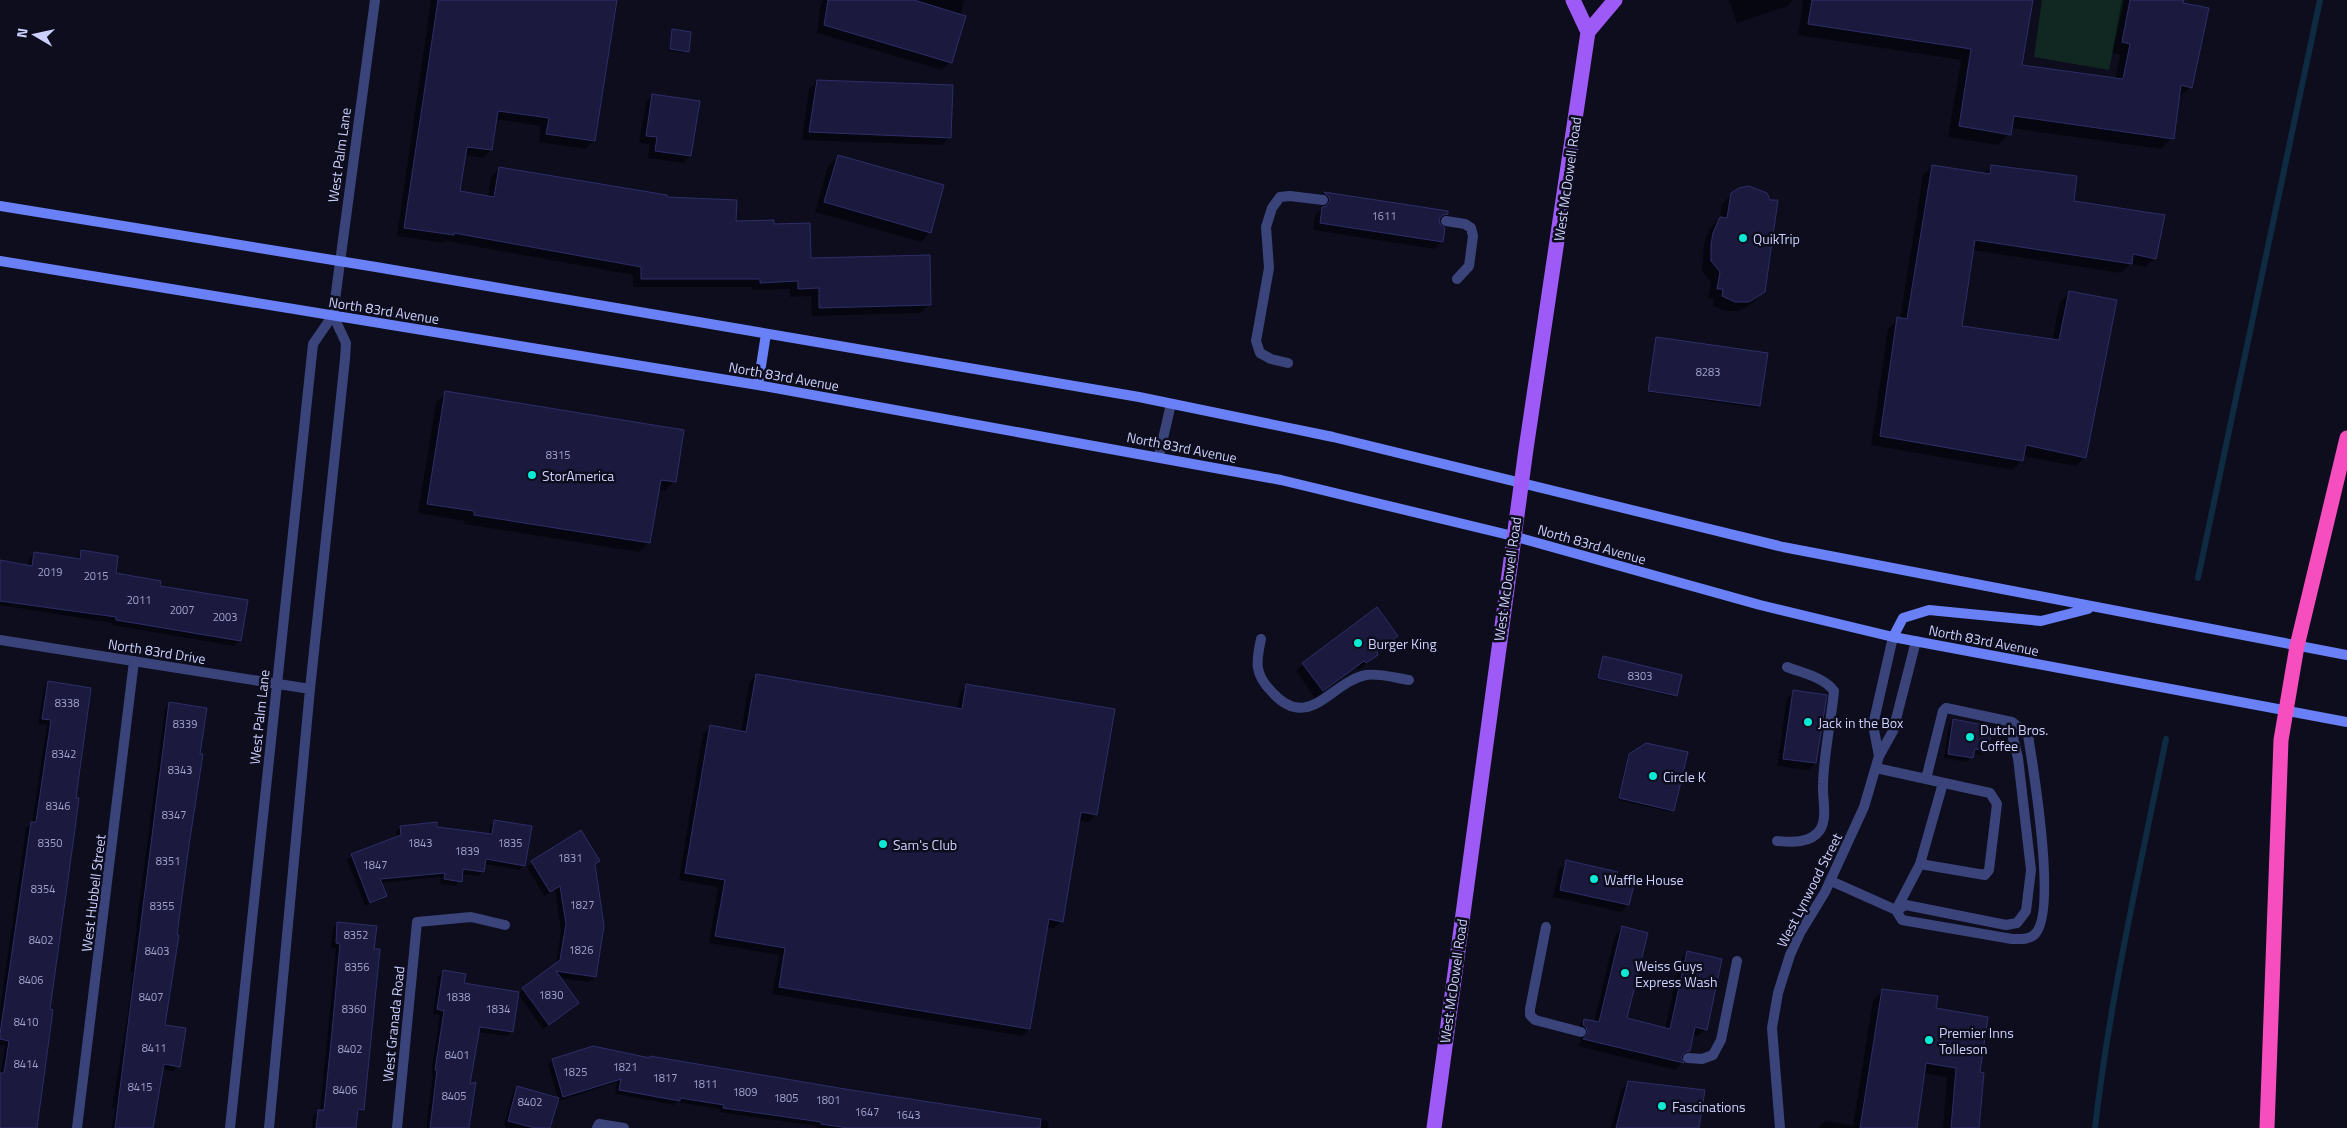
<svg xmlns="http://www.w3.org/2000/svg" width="2347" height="1128" viewBox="0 0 2347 1128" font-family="'Titillium Web',sans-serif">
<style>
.green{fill:#112722}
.shadow{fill:#0007;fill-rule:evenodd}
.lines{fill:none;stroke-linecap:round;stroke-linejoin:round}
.stream{stroke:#0e2b41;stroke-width:6}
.building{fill:#1b1a3e;stroke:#2e2d68}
.lane{stroke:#3a447a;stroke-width:10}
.street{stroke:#3a447a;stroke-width:10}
.secondary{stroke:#6980f7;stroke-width:10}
.primary{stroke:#9e5af6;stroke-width:15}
.highway{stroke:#f64ebe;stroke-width:15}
.poi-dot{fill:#0ce9d5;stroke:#0d0d1e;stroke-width:2}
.labels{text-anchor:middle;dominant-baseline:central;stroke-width:5;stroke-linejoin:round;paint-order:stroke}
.number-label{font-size:11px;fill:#a0a2cc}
.street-label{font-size:14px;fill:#cdd0fc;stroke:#0d0d1e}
.poi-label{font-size:14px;fill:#cdd0fc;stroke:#0d0d1e;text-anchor:start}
</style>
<rect width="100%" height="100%" fill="#0d0d1e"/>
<path class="green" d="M2042 0H2124L2109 70 2034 57Z"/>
<path class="shadow" d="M431 0H616L594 141 585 149 539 142 541 126 495 119 491 150 483 158 465 155 459 192 488 197 491 177 499 169 666 198 735 223 773 225 810 259 929 305 921 313 812 316 811 296 790 297V289L752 290V287H633V275L446 241 444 243 397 236Z
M823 0H964L950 62 942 70 817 33 821 2Z
M1729 0H1793L1787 6 1737 23Z
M1803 0H2031L2021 66 2115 79 2120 55 2112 53 2122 0H2183L2191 87 2178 98 2172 138 2161 149 2010 128 2009 134 1998 145 1948 137 1961 60 1798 35Z
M673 31 688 51 686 53 669 51Z
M817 81 950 137 942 145 802 140 809 89Z
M653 95 699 102 690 156 683 163 648 158 650 144 639 143 646 102Z
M838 157 930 232 921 242 815 212 828 166Z
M1932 166 1984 174 1992 166 2072 202 2155 258 2145 267 2130 264 2121 273 1972 250 1960 327 2052 341 2060 302 2070 292 2085 457 2076 466 2023 456 2022 460 2013 470 1871 445 1888 328 1900 319 1923 175Z
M1732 194 1764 291 1754 302 1739 311H1725L1713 306 1714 299H1708L1711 282 1702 271 1704 243 1710 228 1720 219 1722 204Z
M1324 195 1447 212 1438 222 1442 241 1435 249 1313 230 1315 215 1323 208 1322 204 1318 201Z
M1656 338 1759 406 1757 408 1647 392Z
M446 393 674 481 665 491 658 490 649 543 639 552 464 524 465 521 418 513 436 403Z
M82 551 114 574 159 587 240 640 234 646 111 625 112 623 0 605V562L28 566 29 558 35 553 76 559Z
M1396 636 1376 652 1369 662 1358 670 1356 667 1315 698 1296 671 1303 664Z
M1604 658 1676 695 1674 697 1597 679Z
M756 675 957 709 960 693 967 685 1096 815 1089 822 1078 820 1062 921 1054 928 1046 927 1029 1029 1022 1036 772 994 779 955 709 943 718 887 679 880 703 734 711 727 741 732 749 683Z
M49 682 90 689 48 1010 35 1128H0V1077L5 1045H0V1009L26 828 32 823 47 725 38 724 44 687Z
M1794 691 1815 763 1808 770 1777 766 1787 698Z
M170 704 164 1026 178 1066 173 1071 162 1069 152 1128H112L115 1108H112L127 1019 133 972H130L137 927H136L165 709Z
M1954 721 1980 733 1987 751 1982 755 1973 753 1967 762 1944 758 1949 725Z
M1630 755 1673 810 1671 812 1618 800 1627 757Z
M495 821 524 865 520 870 484 864 483 871 478 876 461 874 460 881 456 886 440 884 441 877 380 883 385 896 381 900 365 906 347 860 352 855 396 838V832L400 827 436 828 489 835 490 826ZM457 867 481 870V872L457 869Z
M599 861 594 866 603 926 595 977 589 982 559 978 572 1008 543 1029 518 994 512 1032 507 1036 478 1032 468 1086V1128H426L433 1074H431L440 1015 433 1014 438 976 443 972 463 984 519 993 556 965 561 931 555 890 544 896 527 867 532 862Z
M1567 862 1615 878 1628 905 1621 912 1553 897 1559 869Z
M338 923 362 1109 356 1114 355 1128H312L313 1116 320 1111 336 948H331L333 928Z
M1623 928 1626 1019 1665 1029 1680 959 1688 952 1706 1029 1698 1036 1692 1035 1689 1051 1681 1059 1682 1063 1675 1070 1577 1046 1581 1042 1578 1027 1585 1020 1594 1022 1615 935ZM1585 1028H1588L1591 1039 1588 1040Z
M1883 990 1935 1009 1979 1074 1977 1128H1943L1947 1077 1923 1073 1915 1128H1818L1825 1121 1853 1125 1873 1000Z
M593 1048 648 1059 650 1057 850 1091 1049 1121 1048 1128H817V1126L719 1112 720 1109 677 1102 674 1105 615 1094 617 1082 559 1101 548 1065 552 1060Z
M1628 1083 1698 1128H1611L1621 1090Z
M517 1088 549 1128H507L504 1125 513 1092Z"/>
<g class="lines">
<path class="stream" d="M2198 578 2320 0
M2095 1128C2110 997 2140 868 2166 739"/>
</g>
<path class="building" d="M438 0H617L595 141 546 134 549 118 498 111 492 150 467 147 460 191 494 197 499 167 667 195V197L737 200 736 221 774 220V224L810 223 811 258 930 255 931 305 819 308V288L798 289V281L760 283V279H641V267L454 233V235L404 228Z
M828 0H914L966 16 952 63 824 25Z
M1812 0H2033L2022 65 2123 79 2130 44 2122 42 2130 0H2184L2183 3 2209 8 2192 88 2181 85 2174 139 2014 116 2011 135 1959 126 1971 49 1808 24Z
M672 29 691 32 689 52 670 49Z
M817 80 953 85 951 138 809 132Z
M652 94 700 101 691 156 655 151 657 137 646 136Z
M838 155 944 185 931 233 824 202Z
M1932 165 1990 174 1991 165 2077 176 2074 201 2165 215 2156 259 2133 254 2132 264 1975 240 1962 326 2059 340 2069 291 2117 300 2086 458 2026 445 2023 461 1880 436 1897 317 1907 319Z
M1749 186 1767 193 1770 200H1778L1765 292 1749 302H1735L1722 296 1723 289H1717L1720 272 1711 261V244L1713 233 1720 217 1727 218 1731 193 1739 188Z
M1324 192 1448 211V214L1443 215 1439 219 1440 224 1445 228 1443 242 1320 223 1322 207 1326 206 1330 201 1329 197Z
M1656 337 1768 353 1760 406 1648 391Z
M445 391 684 430 676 482 661 480 650 543 474 515V511L427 504Z
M81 550 118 556 116 573 161 581 160 586 248 600 241 641 116 620V617L0 601V560L32 566 34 552 80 559Z
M1377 607 1398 636 1377 651 1378 655 1366 663 1364 661 1323 691 1302 663Z
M1603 656 1682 675 1677 696 1598 678Z
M756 674 962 709 966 684 1115 709 1097 815 1081 812 1063 922 1049 919 1030 1029 779 987 785 948 715 936 725 880 685 873 710 725 746 732Z
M48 681 91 688 76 798H79L75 829 50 1009 53 1010 37 1128H0V1073H4L9 1041 0 1039V1034L31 822H36L51 720 42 719Z
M1793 690 1827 695 1816 763 1783 759Z
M169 702 207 708 200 754H203L189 845 177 935H179L165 1025 186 1028 180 1067 164 1064 153 1128H115Z
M1953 719 1983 725 1982 732 1991 734 1988 751 1975 749 1973 758 1948 754Z
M1646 743 1688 752 1674 811 1619 798 1629 754Z
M494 820 532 826 525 866 486 859 484 872 463 869 462 882 444 879 445 873 380 879 387 896 370 903 351 854 401 835 400 826 437 822V827L492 834Z
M581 830 600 861 595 864 604 926 596 977 556 971 579 1003 549 1025 522 988 560 960 566 924 560 886 550 892 531 861Z
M1566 860 1618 872 1616 877 1635 881 1629 905 1560 890Z
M337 922 377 926 374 949H380L372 1029 364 1110 358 1109 356 1128H316L318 1110H324L332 1032 340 944 336 943Z
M1622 926 1648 933 1627 1018 1670 1029 1687 951 1722 959 1707 1030 1695 1027 1690 1051 1685 1052 1681 1057 1684 1063 1583 1039 1588 1033 1586 1027 1583 1025 1584 1019 1599 1022Z
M443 970 466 974 464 983 519 992 513 1032 480 1027 470 1084 476 1082 469 1128H430L437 1070H435L444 1011 437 1009Z
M1882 989 1938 996 1936 1008 1988 1017 1980 1072 1984 1073 1979 1128H1951L1956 1068 1926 1063 1917 1128H1860Z
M593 1046 650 1058V1056L851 1090 1041 1119 1040 1128H848L821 1124V1122L723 1108 724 1105 680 1098V1101L619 1090 621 1079 563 1097 552 1059Z
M1628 1081 1705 1090 1699 1128H1616Z
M517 1086 559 1098 550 1128H535L508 1121Z"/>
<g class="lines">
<path class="lane" d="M1446 221 1465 224 1471 228 1473 236 1469 266 1457 279
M1288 363 1271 359 1260 353 1256 341 1269 268 1266 227 1272 208 1280 197 1290 196 1323 200
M1159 456 1171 404
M1261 639C1256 662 1254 674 1272 692 1309 733 1331 682 1366 675 1379 673 1396 678 1409 680
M1876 768 1990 793 1997 804 1989 870 1985 875 1920 864
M1777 841C1791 842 1810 844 1820 830 1828 817 1822 798 1823 784 1824 752 1831 722 1834 691 1824 677 1802 673 1787 667
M1831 881 1896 910 1902 920 2012 939C2019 939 2028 940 2034 935 2058 916 2033 767 2028 735L2012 722 1946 708 1943 711 1926 779
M1896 910 1906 905 2006 925 2017 923 2026 911 2031 870 2018 758 2013 738 2019 727
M1896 910 1920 864 1943 783
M1546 927 1530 1009V1015L1535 1020 1581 1032
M1688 1058 1702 1059 1713 1055 1721 1040 1737 961"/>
<path class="street" d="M0 640 310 689
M1879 756 1873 725 1893 637
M77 1128 134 661
M230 1128 313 344 333 315 375 0
M269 1128 310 689 345 359 346 343 333 315
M397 1128 417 922 471 917 505 925
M597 1128 599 1124 624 1128
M1780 1128 1772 1028 1778 993 1790 955 1800 933 1825 892 1864 807 1879 756 1893 731 1916 641"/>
<path class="secondary" d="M0 206 376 267 1139 397 1333 437 1783 547 2347 655
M0 261 758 385 1281 480 1513 536 1760 605 1893 637 2347 722
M758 385 766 334
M1893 637 1903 618 1929 610 2041 621 2088 609"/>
<path class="primary" d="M1573 0 1588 32
M1434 1128 1526 449 1588 32 1615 0"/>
<path class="highway" d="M2267 1128 2281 740 2297 646 2347 438"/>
</g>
<g class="poi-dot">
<circle cx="1743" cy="238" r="5"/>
<circle cx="532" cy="475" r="5"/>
<circle cx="1358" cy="643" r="5"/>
<circle cx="1808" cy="722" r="5"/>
<circle cx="1970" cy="737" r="5"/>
<circle cx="1653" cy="776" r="5"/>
<circle cx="883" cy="844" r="5"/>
<circle cx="1594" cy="879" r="5"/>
<circle cx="1625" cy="973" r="5"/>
<circle cx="1929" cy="1040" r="5"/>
<circle cx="1662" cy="1106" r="5"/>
</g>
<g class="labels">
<g class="number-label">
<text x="1384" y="216">1611</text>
<text x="1708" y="372">8283</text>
<text x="558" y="455">8315</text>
<text x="50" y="572">2019</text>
<text x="96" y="576">2015</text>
<text x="139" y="600">2011</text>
<text x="182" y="610">2007</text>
<text x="225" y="617">2003</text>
<text x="1640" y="676">8303</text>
<text x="67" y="703">8338</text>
<text x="185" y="724">8339</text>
<text x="64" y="754">8342</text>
<text x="180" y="770">8343</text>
<text x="58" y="806">8346</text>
<text x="174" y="815">8347</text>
<text x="50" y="843">8350</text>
<text x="420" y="843">1843</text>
<text x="510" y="843">1835</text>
<text x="467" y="851">1839</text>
<text x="570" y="858">1831</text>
<text x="168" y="861">8351</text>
<text x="375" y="865">1847</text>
<text x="43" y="889">8354</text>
<text x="582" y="905">1827</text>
<text x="162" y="906">8355</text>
<text x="356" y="935">8352</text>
<text x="41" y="940">8402</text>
<text x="581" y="950">1826</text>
<text x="157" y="951">8403</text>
<text x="357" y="967">8356</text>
<text x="31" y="980">8406</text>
<text x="551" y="995">1830</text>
<text x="151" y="997">8407</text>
<text x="458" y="997">1838</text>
<text x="354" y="1009">8360</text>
<text x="498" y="1009">1834</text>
<text x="26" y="1022">8410</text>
<text x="154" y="1048">8411</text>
<text x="350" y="1049">8402</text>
<text x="457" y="1055">8401</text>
<text x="26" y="1064">8414</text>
<text x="625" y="1067">1821</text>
<text x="575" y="1072">1825</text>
<text x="665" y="1078">1817</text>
<text x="705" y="1084">1811</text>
<text x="140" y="1087">8415</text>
<text x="345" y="1090">8406</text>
<text x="745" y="1092">1809</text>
<text x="454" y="1096">8405</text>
<text x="786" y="1098">1805</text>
<text x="828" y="1100">1801</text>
<text x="530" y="1102">8402</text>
<text x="867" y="1112">1647</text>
<text x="908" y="1115">1643</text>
</g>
<g class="street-label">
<text transform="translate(339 155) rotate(-82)">West Palm Lane</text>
<text transform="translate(1567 179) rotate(-82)">West McDowell Road</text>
<text transform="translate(384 310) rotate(9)">North 83rd Avenue</text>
<text transform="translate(784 376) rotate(10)">North 83rd Avenue</text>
<text transform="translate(1182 447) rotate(11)">North 83rd Avenue</text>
<text transform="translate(1592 544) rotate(16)">North 83rd Avenue</text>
<text transform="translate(1507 579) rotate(-82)">West McDowell Road</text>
<text transform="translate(1984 640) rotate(11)">North 83rd Avenue</text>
<text transform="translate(157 651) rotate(9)">North 83rd Drive</text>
<text transform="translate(259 717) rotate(-84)">West Palm Lane</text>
<text transform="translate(1809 890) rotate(-63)">West Lynwood Street</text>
<text transform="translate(93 893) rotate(-83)">West Hubbell Street</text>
<text transform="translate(1453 981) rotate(-82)">West McDowell Road</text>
<text transform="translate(393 1024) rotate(-84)">West Granada Road</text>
</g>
<g class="poi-label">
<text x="1753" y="238">QuikTrip</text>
<text x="542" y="475">StorAmerica</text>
<text x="1368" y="643">Burger King</text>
<text x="1818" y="722">Jack in the Box</text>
<text x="1980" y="729">Dutch Bros.<tspan x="1980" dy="16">Coffee</tspan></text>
<text x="1663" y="776">Circle K</text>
<text x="893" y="844">Sam's Club</text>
<text x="1604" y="879">Waffle House</text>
<text x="1635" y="965">Weiss Guys<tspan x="1635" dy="16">Express Wash</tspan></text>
<text x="1939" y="1032">Premier Inns<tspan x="1939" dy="16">Tolleson</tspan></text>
<text x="1672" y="1106">Fascinations</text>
</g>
</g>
<g transform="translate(35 35) rotate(279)" stroke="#0d0d1e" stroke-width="4" paint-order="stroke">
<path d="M0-4L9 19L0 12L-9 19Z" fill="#cdd0fc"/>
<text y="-8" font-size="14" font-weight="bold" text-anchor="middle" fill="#cdd0fc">N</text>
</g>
</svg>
